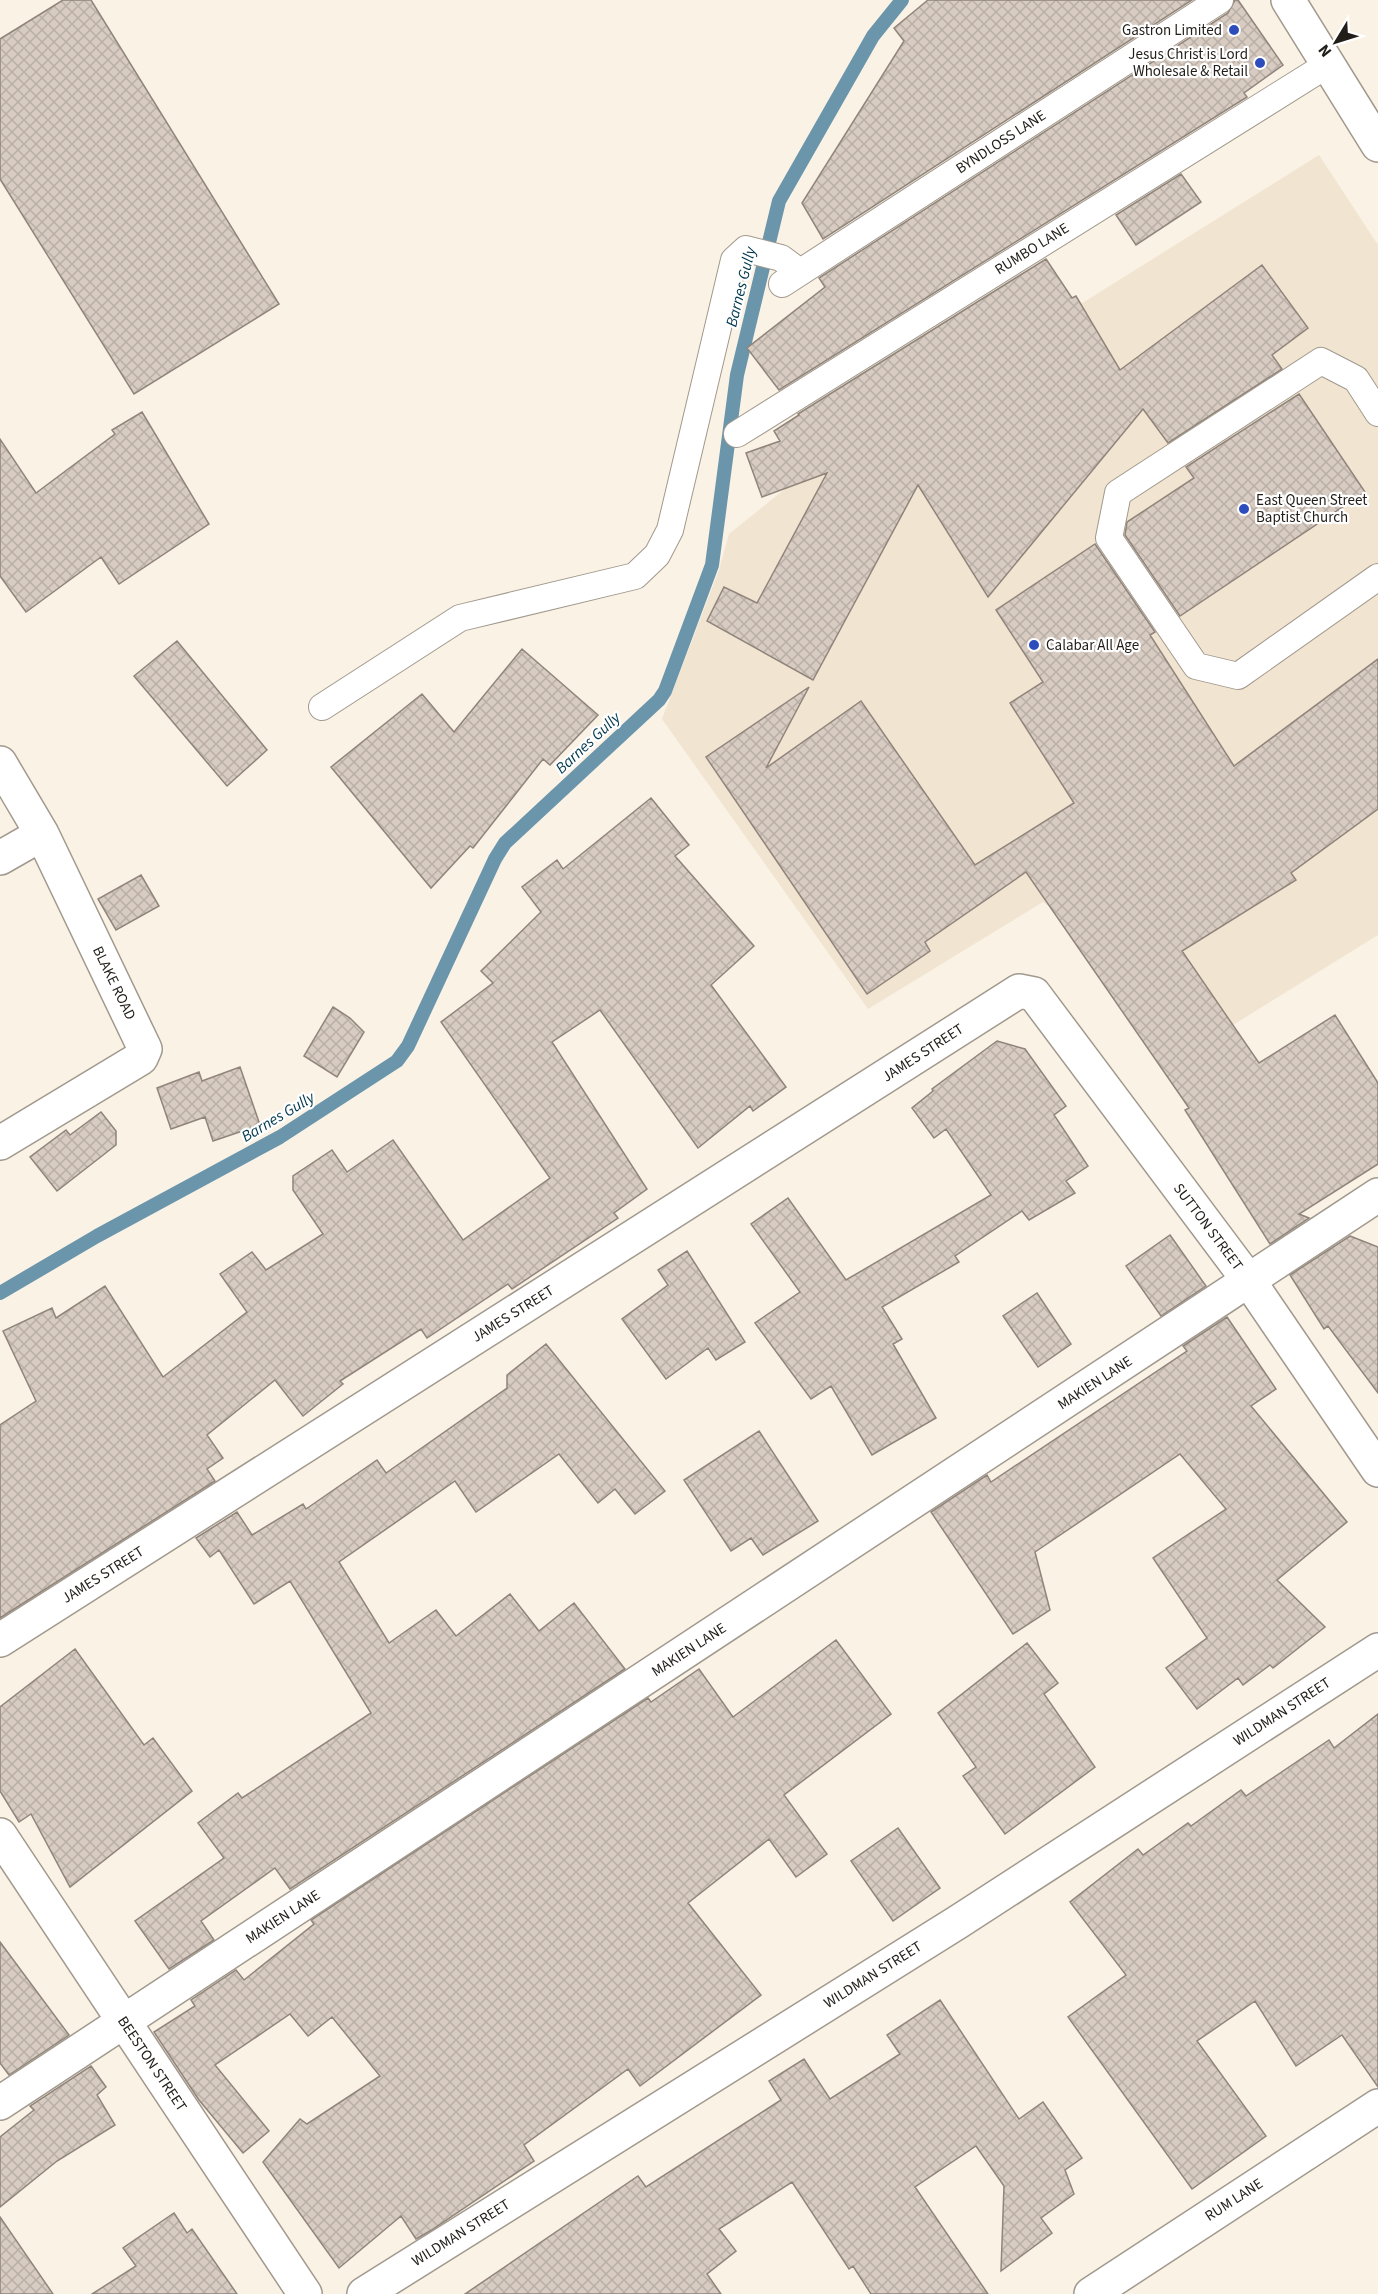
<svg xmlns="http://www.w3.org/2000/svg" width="1378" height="2294" viewBox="0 0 1378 2294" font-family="'Source Sans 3',sans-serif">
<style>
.built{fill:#f1e4d1}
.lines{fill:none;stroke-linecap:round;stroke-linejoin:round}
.stream{stroke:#6a95ab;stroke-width:14}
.building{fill:url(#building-cross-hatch);stroke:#90847b;stroke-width:1.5}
.service-casing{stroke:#a1998d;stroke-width:28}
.minor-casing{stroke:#a1998d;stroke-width:36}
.secondary-casing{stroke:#a1998d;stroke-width:36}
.service{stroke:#fff;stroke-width:26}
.minor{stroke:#fff;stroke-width:33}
.secondary{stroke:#fff;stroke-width:33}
.poi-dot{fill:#2e4dbd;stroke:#fff;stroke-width:2}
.labels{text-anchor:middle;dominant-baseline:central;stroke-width:4.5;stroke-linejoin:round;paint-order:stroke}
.poi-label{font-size:15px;fill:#211e19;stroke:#fff;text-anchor:end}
.street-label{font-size:15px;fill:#211e19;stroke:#fff}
.water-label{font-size:16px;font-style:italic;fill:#00384e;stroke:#fff}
</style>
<defs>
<pattern id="building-cross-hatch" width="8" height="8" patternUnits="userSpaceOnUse" patternTransform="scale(1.5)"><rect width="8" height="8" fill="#d8ccc2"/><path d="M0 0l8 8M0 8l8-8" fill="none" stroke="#b9afa6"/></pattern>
</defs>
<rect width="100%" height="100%" fill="#faf2e5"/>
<path class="built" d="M1319 155 1378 245V935L1233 1025 1043 902 868 1009 662 719 719 570 729 534 785 489Z"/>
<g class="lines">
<path class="stream" d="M0 1293 97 1236 280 1137 397 1061 408 1046 495 859 505 843 659 700 665 691 712 565 737 375 779 201 873 36 902 0"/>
</g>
<path class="building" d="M63 0H91L279 304 134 394 0 179V39Z
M928 0H1192L823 239 802 203 904 41 894 28Z
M1235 0H1238L1283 65 1244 93 1247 97 779 390 747 348 825 287 819 278 1228 13Z
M1181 174 1201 202 1136 245 1116 215Z
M1046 259 1072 298 1076 296 1120 370 1262 265 1308 328 1272 355 1282 369 1168 443 1143 409 988 597 918 485 813 680 707 621 724 587 757 603 827 473 762 497 746 453 780 441 774 431 799 415 798 414Z
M1299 394 1365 492 1180 616 1125 535 1127 522 1194 478 1186 467Z
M142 412 209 524 119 584 101 557 26 612 0 576V439L36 493 115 434 112 430Z
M1095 544 1155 632 1150 635 1234 766 1378 659V809L1291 873 1296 880 1182 951 1259 1063 1335 1015 1378 1083V1164L1299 1214 1309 1218 1270 1244 1185 1110 1189 1108 1026 872 925 942 930 951 867 994 706 757 809 687 766 768 861 701 975 865 1074 803 1010 703 1043 682 996 610Z
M177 641 267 750 227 786 134 676Z
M522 649 598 715 550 765 543 759 473 848 470 846 431 888 331 767 422 694 454 732Z
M651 798 689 845 675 856 754 946 711 985 786 1087 753 1111 750 1106 698 1148 600 1010 552 1042 647 1189 614 1213 618 1218 512 1289 508 1284 427 1338 421 1329 340 1381 343 1384 303 1416 275 1380 207 1435 223 1458 207 1469 215 1481 0 1618V1425L36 1401 3 1331 52 1308 56 1318 105 1286 163 1377 247 1312 220 1274 252 1252 266 1270 323 1234 293 1190V1176L332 1150 347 1172 393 1140 463 1240 550 1178 441 1022 493 983 481 971 541 912 522 887 557 860 563 869Z
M141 875 159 906 116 930 98 899Z
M333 1007 350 1018 364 1032 337 1077 304 1056Z
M997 1041 1025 1049 1066 1106 1054 1115 1088 1166 1066 1181 1075 1193 1029 1220 1022 1211 955 1256 959 1262 882 1307 902 1339 893 1344 936 1418 872 1455 831 1386 811 1399 755 1323 800 1292 751 1224 788 1198 846 1280 991 1195 946 1129 934 1138 912 1108 933 1091 932 1089Z
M240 1067 260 1125 213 1141 205 1117 171 1129 157 1088 199 1072 202 1081Z
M101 1112 116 1131V1145L57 1191 30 1157 66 1130 70 1135Z
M1170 1235 1206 1286 1161 1316 1126 1266Z
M1350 1236 1378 1247V1393L1328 1326 1324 1329 1290 1275Z
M687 1251 745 1342 716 1360 708 1348 666 1379 622 1319 668 1285 658 1270Z
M1037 1293 1071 1344 1038 1367 1003 1316Z
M1227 1317 1276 1389 1251 1406 1347 1522 1277 1580 1325 1627 1273 1668 1270 1665 1243 1685 1238 1678 1197 1709 1166 1668 1207 1638 1153 1558 1226 1509 1180 1454 1035 1552 1050 1610 1013 1634 931 1512 987 1475 991 1482 1187 1351 1183 1346Z
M546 1344 665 1491 635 1514 615 1489 598 1503 559 1454 476 1512 455 1481 339 1562 389 1643 436 1610 456 1636 510 1594 539 1631 574 1603 625 1669 290 1889 275 1868 201 1921 214 1940 169 1969 135 1921 224 1858 198 1823 238 1793 242 1798 371 1713 290 1581 254 1604 219 1550 210 1557 196 1538 237 1512 252 1535 303 1504 306 1509 377 1460 386 1473 507 1388V1375Z
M759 1431 818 1521 763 1555 751 1538 731 1551 684 1480Z
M836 1640 891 1714 784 1795 827 1854 796 1877 769 1839 688 1903 761 1995 640 2086 628 2069 524 2145 534 2161 430 2231 416 2239 401 2216 339 2268 263 2162 300 2119 307 2124 380 2076 332 2017 308 2036 290 2014 215 2065 269 2131 243 2153 199 2100 154 2032 195 2006 191 2000 236 1970 244 1980 314 1924 311 1920 648 1698 651 1702 699 1669 733 1717Z
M1027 1643 1058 1683 1044 1694 1095 1767 1005 1834 963 1776 976 1767 938 1713Z
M75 1649 144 1745 153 1738 192 1791 70 1887 31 1814 19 1822 0 1791V1707Z
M1378 1714V2087L1342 2035 1296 2066 1255 2001 1197 2041 1266 2136 1192 2189 1068 2017 1126 1975 1070 1902 1138 1849 1143 1855 1188 1823 1191 1826 1241 1790 1246 1796 1329 1740 1334 1748Z
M898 1828 940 1888 893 1921 851 1861Z
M0 1942 69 2035 9 2075 0 2063Z
M940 2000 1019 2119 1043 2102 1082 2158 1065 2170 1074 2194 1041 2218 1052 2233 1001 2271 1004 2186 976 2146 915 2187 988 2294H871L853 2266 849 2269 792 2182 719 2229 736 2251 707 2274 721 2294H465L638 2176 646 2187 781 2100 769 2081 804 2059 830 2099 900 2054 887 2035Z
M91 2066 106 2087 97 2095 115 2125 57 2161 0 2207V2137L34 2110 30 2106Z
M174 2213 187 2233 192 2229 237 2294H92L136 2266 123 2248Z
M0 2217 53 2294H0Z"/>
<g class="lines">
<defs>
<path id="service" d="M782 284 1220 0
M1378 413 1356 379 1321 361 1118 493 1109 538 1196 666 1238 676 1378 577
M737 434 1327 65
M322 707 460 618 635 576 657 555 670 530 734 260 746 249 781 258 800 272"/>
<path id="minor" d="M0 763 42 834 145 1049 141 1058 0 1143
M0 858 42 834
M0 1640 1019 991 1034 994 1249 1281 1378 1470
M0 1835 305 2294
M0 2103 1378 1195
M364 2294 958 1922 1378 1650
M1091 2294 1378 2106"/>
<path id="secondary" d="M1288 0 1378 145"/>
</defs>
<use href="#service" class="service-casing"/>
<use href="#minor" class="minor-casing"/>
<use href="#secondary" class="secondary-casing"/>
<use href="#service" class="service"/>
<use href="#minor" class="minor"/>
<use href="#secondary" class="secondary"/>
</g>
<g class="poi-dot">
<circle cx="1234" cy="30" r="6"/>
<circle cx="1260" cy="63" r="6"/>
<circle cx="1244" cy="509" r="6"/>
<circle cx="1034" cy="645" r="6"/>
</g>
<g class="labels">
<g class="poi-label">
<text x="1222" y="30">Gastron Limited</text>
<text x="1248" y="54">Jesus Christ is Lord<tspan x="1248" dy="17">Wholesale &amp; Retail</tspan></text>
<text x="1256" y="500" text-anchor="start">East Queen Street<tspan x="1256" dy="17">Baptist Church</tspan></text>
<text x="1046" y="645" text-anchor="start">Calabar All Age</text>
</g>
<g class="street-label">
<text transform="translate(1001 142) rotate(-33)">BYNDLOSS LANE</text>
<text transform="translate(1032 249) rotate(-32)">RUMBO LANE</text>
<text transform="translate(114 983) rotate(64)">BLAKE ROAD</text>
<text transform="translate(923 1053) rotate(-33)">JAMES STREET</text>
<text transform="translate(1208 1227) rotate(53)">SUTTON STREET</text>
<text transform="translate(513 1314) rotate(-32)">JAMES STREET</text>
<text transform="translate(1095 1383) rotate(-33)">MAKIEN LANE</text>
<text transform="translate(103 1575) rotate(-32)">JAMES STREET</text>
<text transform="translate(689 1650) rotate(-33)">MAKIEN LANE</text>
<text transform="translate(1282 1712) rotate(-33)">WILDMAN STREET</text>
<text transform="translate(283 1917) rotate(-33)">MAKIEN LANE</text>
<text transform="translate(873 1975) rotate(-32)">WILDMAN STREET</text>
<text transform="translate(152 2064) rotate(56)">BEESTON STREET</text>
<text transform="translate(1234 2200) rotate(-33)">RUM LANE</text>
<text transform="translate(461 2233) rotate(-32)">WILDMAN STREET</text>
</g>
<g class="water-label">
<text transform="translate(741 287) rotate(-76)">Barnes Gully</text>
<text transform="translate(588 743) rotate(-43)">Barnes Gully</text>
<text transform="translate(278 1117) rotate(-31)">Barnes Gully</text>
</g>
</g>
<g transform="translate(1336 42) rotate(232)" stroke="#ffffff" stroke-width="4.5" paint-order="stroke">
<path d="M0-4.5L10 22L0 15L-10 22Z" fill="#211e19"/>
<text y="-9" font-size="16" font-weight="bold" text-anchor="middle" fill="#211e19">N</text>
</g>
</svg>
